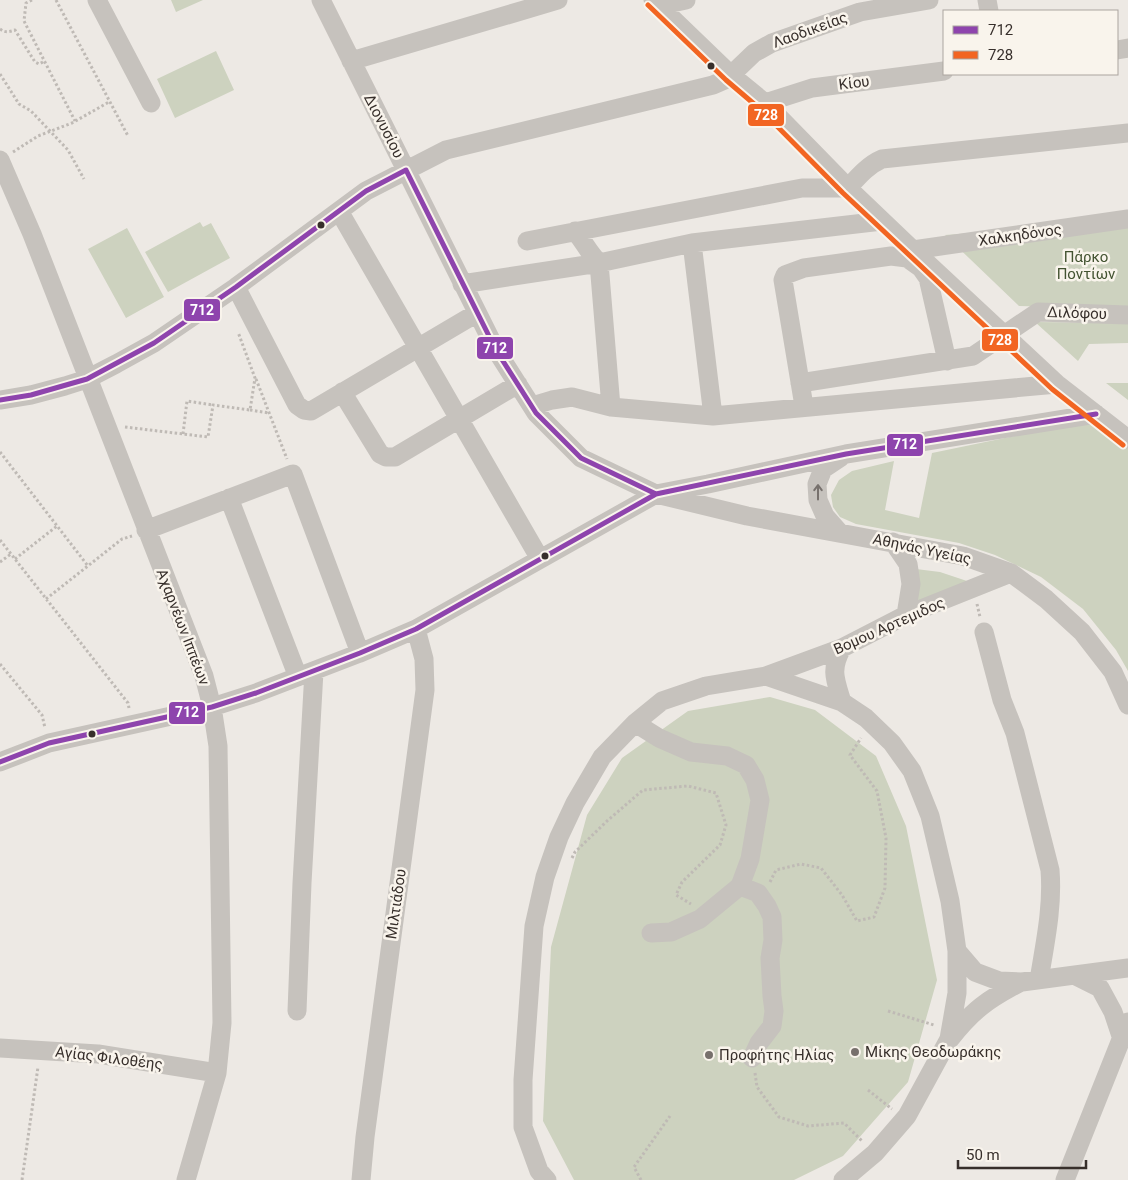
<svg xmlns="http://www.w3.org/2000/svg" width="1128" height="1180" viewBox="0 0 1128 1180" font-family="Roboto,sans-serif">
<style>
.green{fill:#cdd2bf}
.lines{fill:none;stroke-linecap:round;stroke-linejoin:round}
.path{stroke:#bfbab5;stroke-width:3;stroke-dasharray:2.5 2.5;stroke-linecap:butt}
.minor{stroke:#c6c2bd;stroke-width:19}
.bus-1-casing{stroke:#f9f4ec;stroke-width:9}
.bus-2-casing{stroke:#f9f4ec;stroke-width:9}
.bus-1{stroke:#8e44ad;stroke-width:5}
.bus-2{stroke:#f26522;stroke-width:5}
.oneway{stroke:#77716d}
.bus-dot{fill:#372f2b;stroke:#f9f4ec;stroke-width:2}
.poi-dot{fill:#77706c;stroke:#f9f4ec;stroke-width:2}
.labels{text-anchor:middle;dominant-baseline:central;stroke-width:5;stroke-linejoin:round;paint-order:stroke}
.street-label{font-size:15px;fill:#372f2b;stroke:#f9f4ec}
.park-label{font-size:15px;fill:#435331;stroke:#f9f4ec}
.poi-label{font-size:15px;fill:#372f2b;stroke:#f9f4ec;text-anchor:start}
.line-badge{stroke:#f9f4ec;stroke-width:2}
.badge-label{font-size:14px;text-anchor:middle;font-weight:bold;fill:#fff}
</style>
<rect width="100%" height="100%" fill="#ede9e4"/>
<path class="green" d="M171 0H203L176 12Z
M216 51 234 90 175 118 157 79Z
M1128 221V309L1019 306 945 235Z
M200 222 203 227 211 223 230 258 168 292 145 252Z
M127 228 164 297 126 318 88 249Z
M1035 322 1128 323V343L1089 344 1078 361Z
M1106 383H1128V400Z
M1073 424H1098L1128 442V671L1116 650 1083 609 1041 577 995 555 959 543 856 524 840 517 833 507 831 495 839 480 852 471 894 461 885 510 919 518 932 453Z
M916 569 940 572 970 582 916 605Z
M770 697 815 710 876 756 906 826 937 980 908 1082 843 1156 794 1180H574L543 1121 551 947 587 815 622 758 688 711Z"/>
<g class="lines">
<path class="path" d="M32 0 26 3 24 21 75 121
M56 0 128 136
M0 29C5 33 9 32 15 30L35 62 39 64 45 61
M0 74 19 104 31 111 68 150 84 179
M13 152 38 136 72 123 109 102
M256 379 287 459
M250 410 269 413
M125 427 208 437 213 405 250 410 255 378 238 332
M183 434 187 401 213 405
M0 452 88 566
M0 540 128 703 129 708
M15 559 57 526
M0 562 11 554
M46 599 122 539 132 536
M977 604 980 617
M0 664 42 715 45 728
M572 858 575 852 607 821 643 790 688 786 716 793 726 825 720 845 682 882 676 895 691 904
M770 882 776 870 801 864 821 868 842 895 857 921 874 917 885 888 886 838 877 791 850 755 861 738
M888 1011 934 1025
M755 1073 757 1087 779 1117 808 1126 844 1123 862 1141
M868 1090 892 1109
M22 1180 38 1067
M641 1180 634 1167 670 1116"/>
<path class="minor" d="M97 0 151 103
M321 0 496 350 536 413 581 458 656 494 747 516 963 556 1011 573 1046 599 1082 632 1113 672 1128 705
M653 0 731 75 765 103 848 188 913 250 1057 384 1128 439
M987 0 989 11
M658 6 686 0
M1117 50 1128 48
M351 61 558 0
M765 103 812 88 944 71
M0 160 32 234 204 676 212 707 218 746 222 1023 217 1073 186 1180
M339 211 540 559
M575 231C584 242 589 253 599 263L611 407
M527 241 802 188H848C858 177 868 165 882 159L1128 133
M692 243 713 416
M913 250 1128 219
M462 284 599 263 692 243 882 221
M236 287 297 405 304 410 311 411 477 313
M800 383 973 356 1038 312 1128 315
M342 392 380 454 386 457H395L518 384
M0 400 31 395 65 386 87 379 116 364 154 343 236 287 366 191 446 150 713 85 729 78 731 75 754 53 772 43 860 12 929 0
M532 406 552 400 572 397 611 407 713 416 1057 384
M804 406 783 280 785 275 804 268 891 256 907 258 921 268 928 278 947 361
M229 498 298 677
M146 530 293 474 360 653
M840 533 825 516 818 500 817 484 823 469 841 457
M893 542 908 564 911 584 906 615
M984 632 1002 700 1015 733 1050 870C1053 907 1045 943 1039 980
M766 676 842 648 906 615 1011 573
M842 702C835 679 830 670 842 648
M635 723 659 738 691 752 727 756 746 765 755 780 760 800 750 859 740 886 700 919 671 932 651 933
M0 762 49 743 212 707 256 693 360 653 416 629 656 494 708 484 846 454 1096 414
M740 886 758 893 767 906 772 917 773 940 770 958 772 996 774 1011 772 1026 759 1043 752 1058
M957 951 975 972 999 981 1022 982 1128 968
M1074 975 1100 988 1113 1012 1122 1039
M297 1011 302 883 314 671
M950 1039C973 1010 987 1000 1019 983
M0 1048 98 1054 217 1073
M361 1180 365 1137 425 690 424 659 416 629
M547 1180 539 1171 523 1127V1080L534 926 545 877 559 837 575 803 602 757 635 723 662 701 706 686 766 676 842 702 866 718 892 743 912 771 930 816 950 901 957 951V993L949 1039 907 1116 875 1153 843 1180
M1065 1180 1128 1022"/>
<defs>
<path id="bus-1" d="M0 400 31 395 87 379 154 343 236 287 366 191 406 170 496 350 536 413 581 458 656 494
M0 762 49 743 212 707 256 693 360 653 416 629 656 494 846 454 1096 414"/>
<path id="bus-2" d="M648 5 726 80 760 109 843 193 1052 389 1123 445"/>
</defs>
<use href="#bus-1" class="bus-1-casing"/>
<use href="#bus-2" class="bus-2-casing"/>
<use href="#bus-1" class="bus-1"/>
<use href="#bus-2" class="bus-2"/>
</g>
<defs><path id="oneway-shaft" d="M-6 0H5M1.5-3L5.5 0L1.5 3" fill="none" stroke-width="1.6" stroke-linecap="round" stroke-linejoin="round" transform="scale(1.25)"/></defs>
<use class="oneway" href="#oneway-shaft" transform="translate(818 492) rotate(-90)"/>
<g class="bus-dot">
<circle cx="711" cy="66" r="4.5"/>
<circle cx="321" cy="225" r="4.5"/>
<circle cx="545" cy="556" r="4.5"/>
<circle cx="92" cy="734" r="4.5"/>
</g>
<g class="poi-dot">
<circle cx="855" cy="1052" r="5"/>
<circle cx="709" cy="1055" r="5"/>
</g>
<g class="labels">
<g class="street-label">
<text transform="translate(810 30) rotate(-20)">Λαοδικείας</text>
<text transform="translate(854 83) rotate(-7)">Κίου</text>
<text transform="translate(384 126) rotate(63)">Διονυσίου</text>
<text transform="translate(1020 235) rotate(-8)">Χαλκηδόνος</text>
<text transform="translate(1077 313) rotate(2)">Διλόφου</text>
<text transform="translate(922 549) rotate(12)">Αθηνάς Υγείας</text>
<text transform="translate(889 626) rotate(-24)">Βομου Αρτεμιδος</text>
<text transform="translate(183 627) rotate(69)">Αχαρνέων Ιππέων</text>
<text transform="translate(396 904) rotate(-82)">Μιλτιάδου</text>
<text transform="translate(109 1058) rotate(7)">Αγίας Φιλοθέης</text>
</g>
<g class="park-label">
<text x="1086" y="257">Πάρκο<tspan x="1086" dy="17">Ποντίων</tspan></text>
</g>
<g class="poi-label">
<text x="865" y="1052">Μίκης Θεοδωράκης</text>
<text x="719" y="1055">Προφήτης Ηλίας</text>
</g>
</g>
<g class="line-badge">
<rect x="747" y="103" width="38" height="24" rx="5" fill="#f26522"/>
<rect x="183" y="298" width="38" height="24" rx="5" fill="#8e44ad"/>
<rect x="981" y="328" width="38" height="24" rx="5" fill="#f26522"/>
<rect x="476" y="336" width="38" height="24" rx="5" fill="#8e44ad"/>
<rect x="886" y="433" width="38" height="24" rx="5" fill="#8e44ad"/>
<rect x="168" y="701" width="38" height="24" rx="5" fill="#8e44ad"/>
</g>
<g class="badge-label">
<text x="766" y="120">728</text>
<text x="202" y="315">712</text>
<text x="1000" y="345">728</text>
<text x="495" y="353">712</text>
<text x="905" y="449">712</text>
<text x="187" y="717">712</text>
</g>
<rect x="943" y="10" width="175" height="65" fill="#f9f4ec" stroke="#aba59f"/>
<rect x="953" y="26" width="25" height="8" fill="#8e44ad" stroke="#aba59f"/>
<text x="988" y="35" font-size="15" fill="#372f2b">712</text>
<rect x="953" y="51" width="25" height="8" fill="#f26522" stroke="#aba59f"/>
<text x="988" y="60" font-size="15" fill="#372f2b">728</text>
<path d="M958 1160v8h128v-8" fill="none" stroke="#372f2b" stroke-width="2.5"/>
<text x="966" y="1160" font-size="15" fill="#372f2b" stroke="#f9f4ec" stroke-width="4" paint-order="stroke">50 m</text>
</svg>
